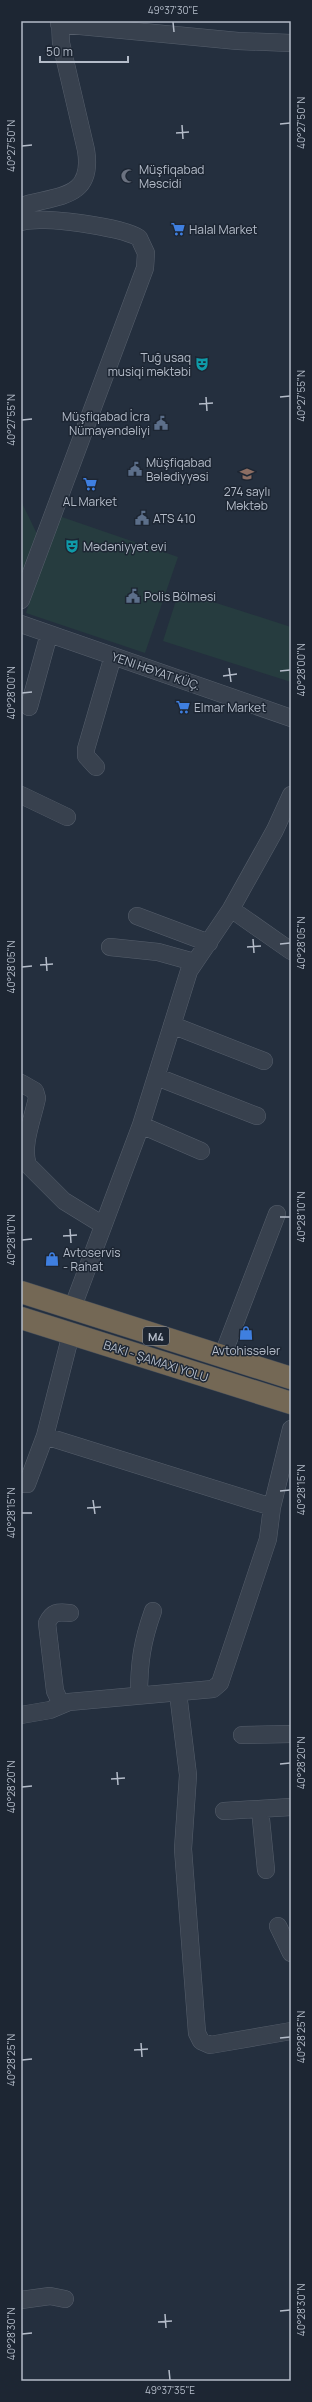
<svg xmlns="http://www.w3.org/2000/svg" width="312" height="2402" viewBox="0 0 312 2402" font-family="Manrope,sans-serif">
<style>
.green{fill:#263c3f}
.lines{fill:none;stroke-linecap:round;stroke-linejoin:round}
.minor-casing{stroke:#565f6c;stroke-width:18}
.highway-casing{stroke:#434c59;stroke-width:23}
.minor{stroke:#38414e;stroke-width:17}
.highway{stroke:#746855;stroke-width:22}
.ticks{fill:none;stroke:#b4bcc9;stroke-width:1.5}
.labels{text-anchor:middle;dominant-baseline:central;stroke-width:3;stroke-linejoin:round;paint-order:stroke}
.shield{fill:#1d2633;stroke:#878f9c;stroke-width:1}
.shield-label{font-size:11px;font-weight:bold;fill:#b4bcc9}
.poi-label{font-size:12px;fill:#b4bcc9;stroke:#1d2633;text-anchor:start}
.street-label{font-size:12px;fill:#b4bcc9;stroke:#1d2633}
.neatline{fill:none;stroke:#b4bcc9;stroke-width:1.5}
.ticks-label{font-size:10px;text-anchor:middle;fill:#b4bcc9}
</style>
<rect width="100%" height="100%" fill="#242f3e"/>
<path class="green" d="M21 501 38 536 21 587Z
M59 516 178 557 145 653 26 613Z
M179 591 291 627V682L163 641Z"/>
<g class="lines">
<defs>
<path id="minor" d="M59 24 238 41 291 43
M21 206C58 195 94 199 86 150L61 43 60 21
M21 222C41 215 122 227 139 238L146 253 145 268 21 600
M21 624 291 718
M29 707 49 634
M96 767 86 756V749L113 656
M21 795 67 817
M231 909 291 951
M137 916 209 943
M110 947 158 952 194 962
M172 1025 264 1061
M157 1077 257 1116
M21 1083 35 1091 37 1098C33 1118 21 1146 28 1165L64 1201 103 1225
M141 1125 201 1151
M72 1309 141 1125 189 971 231 909 275 830 291 795
M222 1357 277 1214
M45 1436 272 1507
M21 1484H27L45 1436 71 1334
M178 1693 188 1775 183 1849 197 2033 201 2041 210 2045 291 2031
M139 1696C139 1663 142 1642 153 1611
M61 1704 55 1691 47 1623C53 1611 58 1612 70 1613
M21 1715 50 1710 69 1702 213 1689 220 1683 268 1539 272 1507 291 1429
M242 1735 291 1734
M260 1809 266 1870
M224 1811 291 1807
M278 1926 291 1953
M21 2300 50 2296 65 2299"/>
<path id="highway" d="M21 1292 291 1378
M21 1318 291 1403"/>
</defs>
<use href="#minor" class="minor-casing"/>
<use href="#highway" class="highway-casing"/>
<use href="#minor" class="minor"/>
<use href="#highway" class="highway"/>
</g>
<path class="ticks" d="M173 22 174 32M280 124 290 123M182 125 183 139M176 133 189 132M22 146 32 145M206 397 207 411M280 397 290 396M199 404 213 403M22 420 32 419M229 668 231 682M280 671 290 670M223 676 237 674M22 693 32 692M253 939 254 953M280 944 290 943M247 947 261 946M46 957 47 971M40 965 53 964M22 967 32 966M280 1217H290M70 1229 71 1243M63 1236 77 1235M22 1240 32 1239M280 1491 290 1490M93 1500 95 1514M87 1508 101 1507M22 1513H32M280 1764 290 1763M117 1772 118 1785M111 1779 125 1778M22 1787 32 1786M280 2038 290 2037M141 2043 142 2057M134 2050 148 2049M22 2060 32 2059M280 2311 290 2310M165 2314 166 2328M158 2322 172 2321M22 2334 32 2333M169 2370 170 2380"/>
<defs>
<symbol id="mosque-bare" viewBox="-9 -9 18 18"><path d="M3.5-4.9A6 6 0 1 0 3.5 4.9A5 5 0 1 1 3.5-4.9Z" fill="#6b7280" stroke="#1d2633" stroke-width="2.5" paint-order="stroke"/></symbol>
<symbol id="supermarket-bare" viewBox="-9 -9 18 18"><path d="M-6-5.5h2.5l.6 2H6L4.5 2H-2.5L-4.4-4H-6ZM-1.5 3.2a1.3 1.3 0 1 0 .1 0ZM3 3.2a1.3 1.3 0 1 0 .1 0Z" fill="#3f7fe0" stroke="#1d2633" stroke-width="2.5" paint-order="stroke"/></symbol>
<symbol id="theatre-bare" viewBox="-9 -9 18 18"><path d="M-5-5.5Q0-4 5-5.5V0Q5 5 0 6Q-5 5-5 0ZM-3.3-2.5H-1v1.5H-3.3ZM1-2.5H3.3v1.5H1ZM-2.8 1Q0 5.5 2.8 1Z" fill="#0f9aa8" stroke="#1d2633" stroke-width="2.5" paint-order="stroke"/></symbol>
<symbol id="civic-bare" viewBox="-9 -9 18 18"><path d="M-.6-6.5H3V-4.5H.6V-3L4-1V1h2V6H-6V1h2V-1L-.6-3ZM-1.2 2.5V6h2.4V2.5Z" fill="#5c6f8a" stroke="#1d2633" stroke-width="2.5" paint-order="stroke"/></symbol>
<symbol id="school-bare" viewBox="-9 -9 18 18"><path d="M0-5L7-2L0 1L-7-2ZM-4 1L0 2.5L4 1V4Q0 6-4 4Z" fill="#8d6e63" stroke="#1d2633" stroke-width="2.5" paint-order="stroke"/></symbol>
<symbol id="shop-bare" viewBox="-9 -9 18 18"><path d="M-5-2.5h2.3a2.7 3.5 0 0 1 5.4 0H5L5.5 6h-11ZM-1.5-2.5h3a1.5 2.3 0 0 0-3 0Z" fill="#3f7fe0" stroke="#1d2633" stroke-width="2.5" paint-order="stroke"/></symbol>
</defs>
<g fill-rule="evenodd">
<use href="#mosque-bare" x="118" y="166" width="20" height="20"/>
<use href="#supermarket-bare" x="168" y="219" width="20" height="20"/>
<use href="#theatre-bare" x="192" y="354" width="20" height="20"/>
<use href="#civic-bare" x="151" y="413" width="20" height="20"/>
<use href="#civic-bare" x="125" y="459" width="20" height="20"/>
<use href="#school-bare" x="237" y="464" width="20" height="20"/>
<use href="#supermarket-bare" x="80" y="474" width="20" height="20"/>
<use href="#civic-bare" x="132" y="508" width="20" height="20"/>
<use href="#theatre-bare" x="62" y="536" width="20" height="20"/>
<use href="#civic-bare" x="123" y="586" width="20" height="20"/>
<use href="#supermarket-bare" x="173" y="697" width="20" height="20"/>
<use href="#shop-bare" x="42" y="1249" width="20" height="20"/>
<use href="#shop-bare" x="236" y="1323" width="20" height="20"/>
</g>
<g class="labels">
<rect class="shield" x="143" y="1327" width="26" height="18" rx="3"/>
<g class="shield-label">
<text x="156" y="1336">M4</text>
</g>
<g class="poi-label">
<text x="139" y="169">Müşfiqabad<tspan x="139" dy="14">Məscidi</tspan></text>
<text x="189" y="229">Halal Market</text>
<text x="191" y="357" text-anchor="end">Tuğ usaq<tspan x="191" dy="14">musiqi məktəbi</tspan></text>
<text x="150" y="416" text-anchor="end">Müşfiqabad İcra<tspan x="150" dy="14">Nümayəndəliyi</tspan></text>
<text x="146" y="462">Müşfiqabad<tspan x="146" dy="14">Bələdiyyəsi</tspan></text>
<text x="247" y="491" text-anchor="middle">274 saylı<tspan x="247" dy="14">Məktəb</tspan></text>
<text x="90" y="501" text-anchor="middle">AL Market</text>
<text x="153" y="518">ATS 410</text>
<text x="83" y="546">Mədəniyyət evi</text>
<text x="144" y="596">Polis Bölməsi</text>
<text x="194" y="707">Elmar Market</text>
<text x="63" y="1252">Avtoservis<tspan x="63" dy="14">- Rahat</tspan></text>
<text x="246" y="1350" text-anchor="middle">Avtohissələr</text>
</g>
<g class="street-label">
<text transform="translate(156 671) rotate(19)">YENI HƏYAT KÜÇ.</text>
<text transform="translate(156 1361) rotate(18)">BAKI - ŞAMAXI YOLU</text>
</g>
</g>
<rect width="312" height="2402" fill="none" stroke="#1d2633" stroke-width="44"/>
<path d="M40 56v6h88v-6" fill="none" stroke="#b4bcc9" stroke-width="2"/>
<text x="46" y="56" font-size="12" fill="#b4bcc9" stroke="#1d2633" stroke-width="3" paint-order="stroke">50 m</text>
<rect x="22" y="22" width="268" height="2358" class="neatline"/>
<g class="ticks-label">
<text x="173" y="14">49°37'30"E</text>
<text transform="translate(301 123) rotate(-90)" y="4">40°27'50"N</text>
<text transform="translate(11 146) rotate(-90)" y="4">40°27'50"N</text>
<text transform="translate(301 396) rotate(-90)" y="4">40°27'55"N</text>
<text transform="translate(11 420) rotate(-90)" y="4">40°27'55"N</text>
<text transform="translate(301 670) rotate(-90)" y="4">40°28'00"N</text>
<text transform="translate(11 693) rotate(-90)" y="4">40°28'00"N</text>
<text transform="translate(301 943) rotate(-90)" y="4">40°28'05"N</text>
<text transform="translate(11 967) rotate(-90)" y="4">40°28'05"N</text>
<text transform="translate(301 1217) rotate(-90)" y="4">40°28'10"N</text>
<text transform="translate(11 1240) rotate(-90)" y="4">40°28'10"N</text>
<text transform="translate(301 1490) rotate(-90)" y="4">40°28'15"N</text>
<text transform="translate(11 1513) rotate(-90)" y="4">40°28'15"N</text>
<text transform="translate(301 1763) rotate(-90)" y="4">40°28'20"N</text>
<text transform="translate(11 1787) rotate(-90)" y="4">40°28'20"N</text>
<text transform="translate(301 2037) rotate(-90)" y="4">40°28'25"N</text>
<text transform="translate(11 2060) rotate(-90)" y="4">40°28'25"N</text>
<text transform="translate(301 2310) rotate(-90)" y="4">40°28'30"N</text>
<text transform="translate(11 2334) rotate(-90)" y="4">40°28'30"N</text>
<text x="170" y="2394">49°37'35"E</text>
</g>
</svg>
